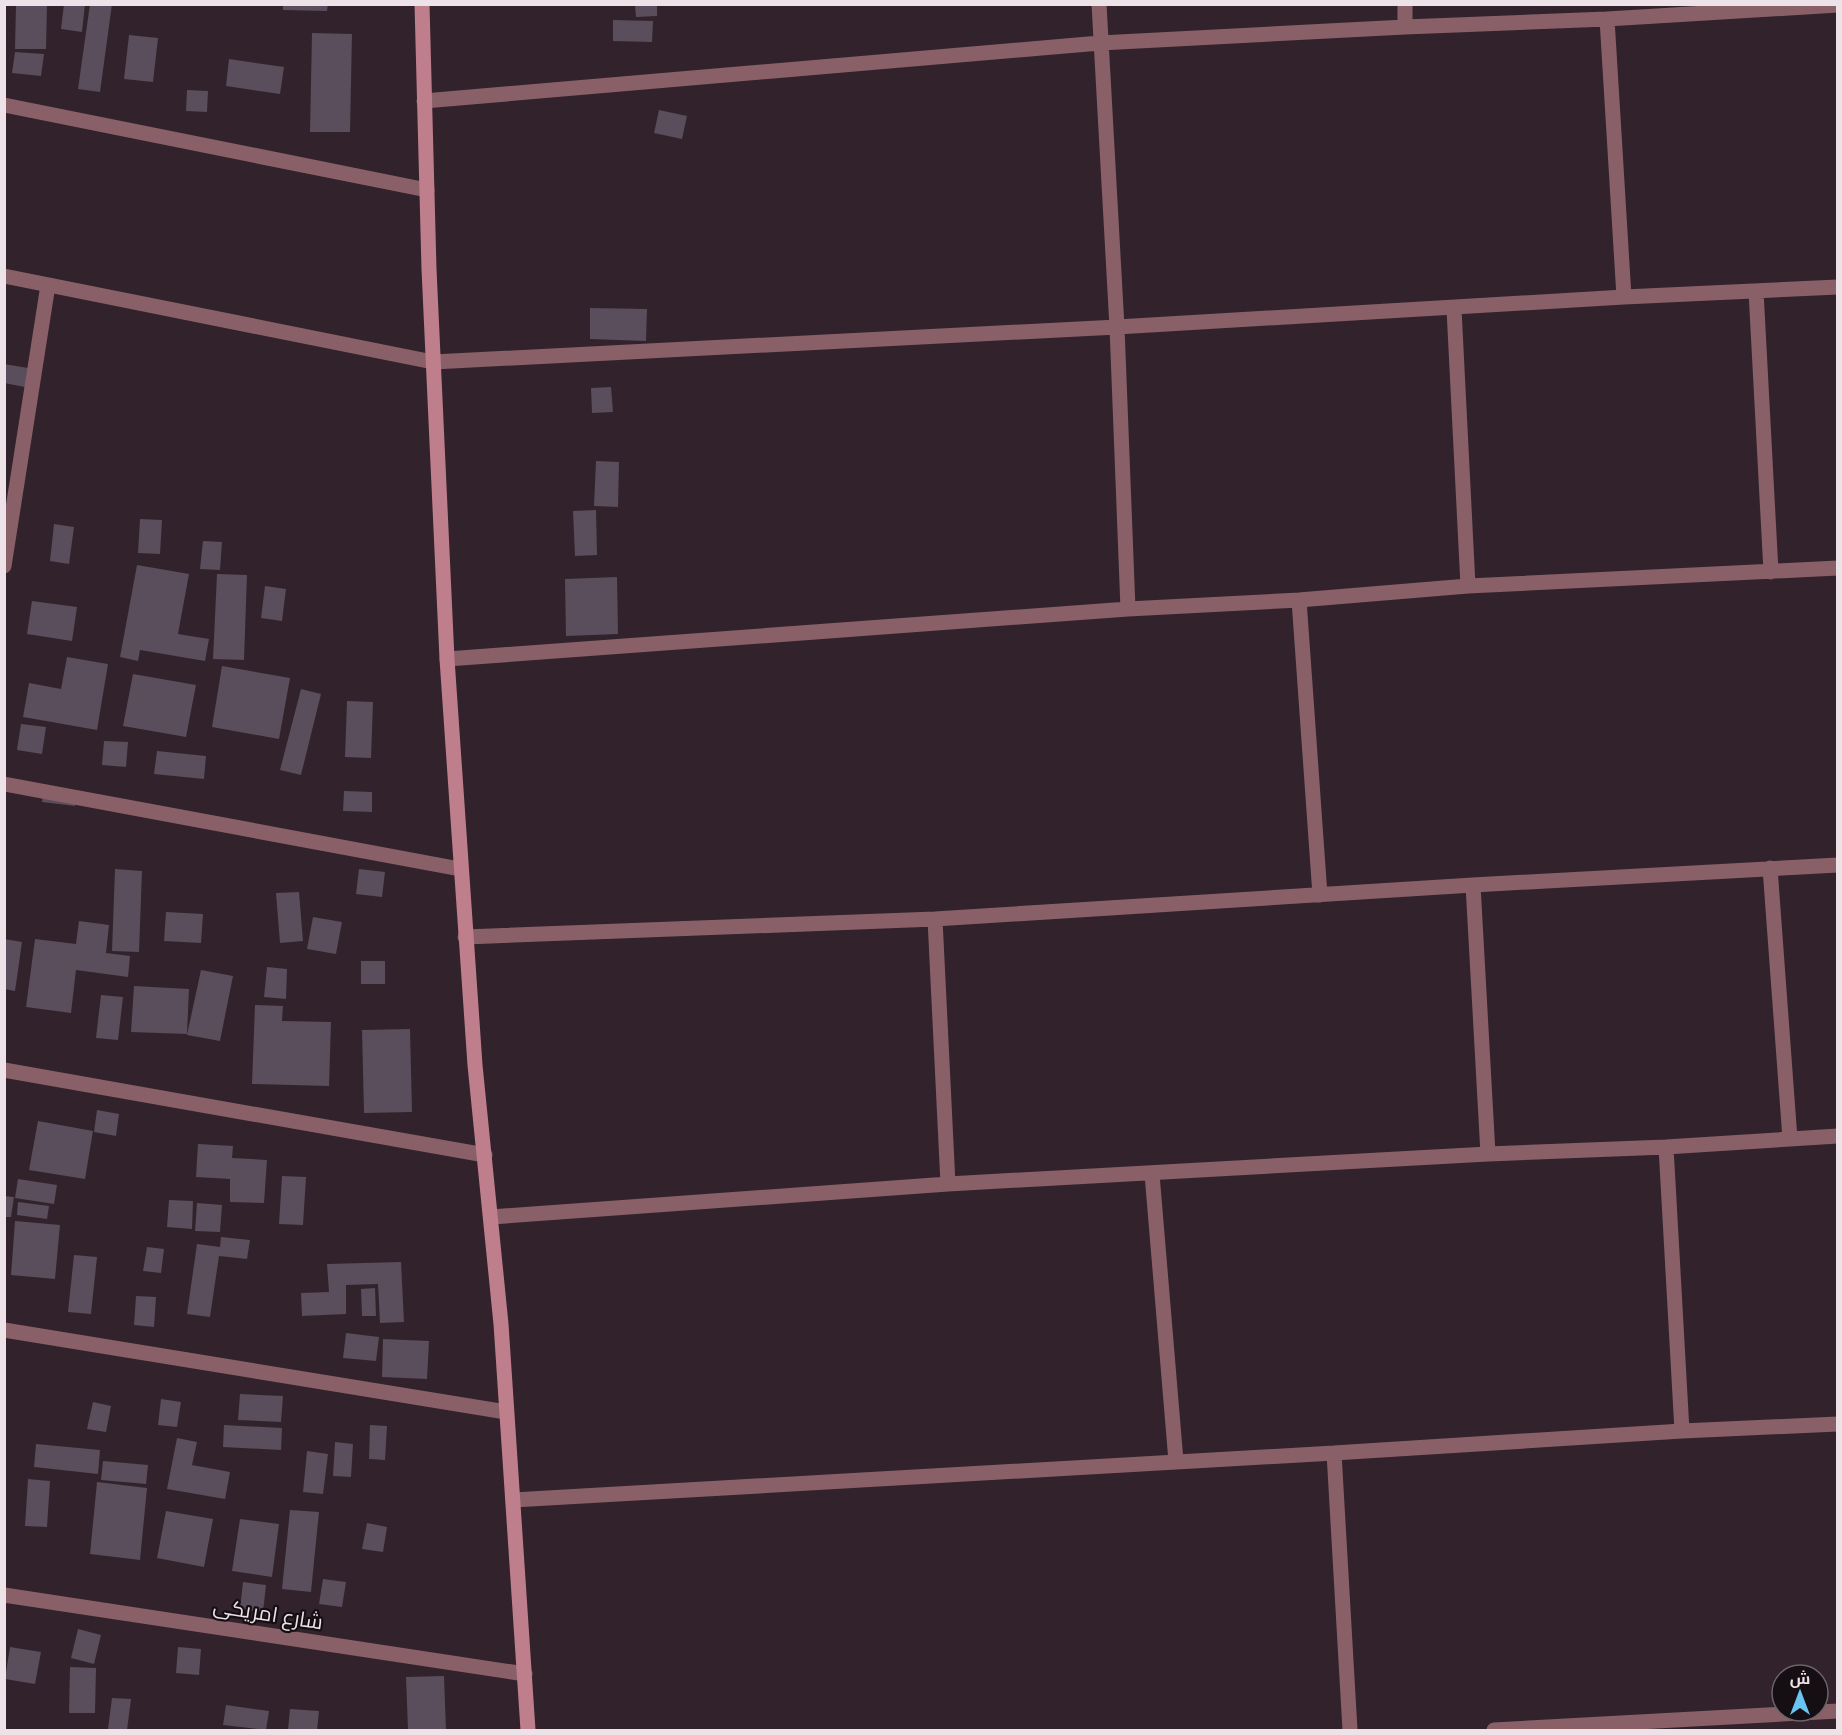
<svg xmlns="http://www.w3.org/2000/svg" width="1842" height="1735" viewBox="0 0 1842 1735" font-family="Karla,Cairo,sans-serif">
<style>
.building{fill:#5a4d5c}
.lines{fill:none;stroke-linecap:round;stroke-linejoin:round}
.street{stroke:#896068;stroke-width:15}
.secondary{stroke:#bf7e8c;stroke-width:15}
.labels{text-anchor:middle;dominant-baseline:central;stroke-width:4.5;stroke-linejoin:round;paint-order:stroke}
.street-label{font-size:21px;fill:#ede2e8;stroke:#150e12}
</style>
<rect width="100%" height="100%" fill="#32222b"/>
<path class="building" d="M16 4H47L46 49H15Z
M64 4H85L82 32 61 29Z
M90 4H112L100 92 78 89Z
M283 4H328L327 11 283 10Z
M635 5H657V16L636 17Z
M613 20 653 21 652 42 613 41Z
M312 33 352 34 350 132H310Z
M129 35 158 38 153 82 124 79Z
M15 52 44 54 41 76 12 73Z
M229 59 284 67 280 94 226 86Z
M187 90 208 91 207 112 186 111Z
M659 110 687 116 682 139 654 133Z
M590 308 647 309 646 341 590 339Z
M4 364 28 368 25 387 4 383Z
M611 387 613 412 592 413 591 388Z
M596 461 619 462 618 507 594 506Z
M596 510 597 555 575 556 573 511Z
M140 519 162 520 160 554 138 553Z
M54 524 74 527 69 564 50 561Z
M203 541 222 542 220 570 200 569Z
M137 565 189 574 178 634 209 639 205 661 140 650 138 661 120 657Z
M217 574 247 575 244 660 213 659Z
M617 577 618 634 566 636 565 579Z
M265 586 286 589 282 621 261 618Z
M32 601 77 607 72 641 27 634Z
M67 657 108 664 97 730 23 717 29 683 61 689Z
M222 666 290 678 279 739 212 727Z
M133 674 196 685 186 737 123 726Z
M301 689 321 694 301 775 280 770Z
M347 701 373 702 371 758 345 757Z
M21 724 46 727 42 754 17 750Z
M104 741 128 742 126 767 102 765Z
M157 751 206 756 204 779 154 774Z
M44 787 77 791 75 806 42 802Z
M344 791 372 792V812L343 811Z
M115 869 142 871 139 952 112 951Z
M359 869 385 872 382 897 356 894Z
M299 892 303 941 280 943 276 893Z
M166 912 203 914 201 943 164 941Z
M313 917 342 922 336 954 307 949Z
M79 921 109 925 106 953 130 956 128 977 76 970 71 1013 26 1007 35 939 76 944Z
M4 939 22 942 15 991 4 989Z
M361 961H385V984H361Z
M267 967 287 969 286 999 264 997Z
M201 970 233 976 220 1041 187 1035Z
M134 986 189 989 187 1034 131 1032Z
M101 995 123 997 118 1040 96 1038Z
M255 1005 283 1006 282 1021 331 1022 329 1086 252 1084Z
M410 1029 412 1112 364 1113 362 1030Z
M97 1110 119 1114 116 1136 94 1132Z
M38 1121 93 1131 85 1179 29 1170Z
M198 1144 233 1146 232 1158 267 1160 264 1203 230 1202V1179L196 1177Z
M282 1176 306 1177 303 1225 279 1224Z
M18 1179 57 1185 54 1204 15 1198Z
M4 1196 14 1197 11 1217H4Z
M169 1200 193 1201 192 1229 167 1227Z
M18 1202 49 1206 47 1219 17 1215Z
M197 1203 222 1205 220 1232 195 1231Z
M15 1221 60 1225 55 1279 11 1275Z
M221 1237 250 1240 247 1259 219 1256 210 1317 187 1314 197 1244 220 1247Z
M147 1247 164 1249 161 1273 143 1271Z
M74 1255 97 1257 91 1314 68 1312Z
M401 1262 404 1322 380 1323 378 1284 346 1285V1314L302 1316 301 1293 329 1292 327 1264Z
M375 1288 376 1316H362L361 1289Z
M136 1296 156 1297 154 1327 134 1325Z
M346 1333 379 1337 376 1361 343 1358Z
M383 1339 429 1341 427 1379 382 1377Z
M240 1394 283 1396 281 1422 238 1420Z
M161 1399 181 1402 177 1427 158 1425Z
M93 1402 111 1406 106 1432 87 1429Z
M224 1425 282 1428 281 1450 223 1447Z
M370 1425 387 1426 385 1460 369 1459Z
M177 1438 197 1442 192 1465 230 1472 225 1499 167 1489Z
M335 1442 353 1444 351 1477 333 1476Z
M36 1444 100 1450 98 1474 34 1467Z
M307 1451 328 1454 323 1494 303 1492Z
M103 1461 148 1465 146 1484 101 1480Z
M28 1479 50 1481 47 1527 25 1526Z
M97 1482 147 1488 140 1560 90 1554Z
M290 1510 319 1512 311 1592 282 1589Z
M166 1511 213 1519 204 1567 157 1558Z
M240 1519 279 1524 272 1577 232 1571Z
M367 1523 387 1527 383 1552 362 1549Z
M323 1579 346 1582 342 1607 319 1604Z
M243 1582 266 1585 263 1612 240 1609Z
M78 1629 101 1635 94 1664 71 1658Z
M10 1647 41 1652 35 1684 5 1679Z
M178 1647 201 1649 199 1675 176 1673Z
M70 1667 96 1668 95 1713H69Z
M444 1676 446 1730H408L406 1677Z
M112 1698 131 1699 127 1730 108 1729Z
M226 1705 269 1711 266 1730 223 1725Z
M290 1709 319 1711 317 1730H288Z"/>
<g class="lines">
<path class="street" d="M1099 4 1117 327 1128 609
M1405 4V27
M1607 19 1624 297
M424 101 1100 43 1405 27 1607 19 1838 5
M4 105 427 190
M4 276 433 362 1117 327 1624 297 1838 287
M1756 291 1771 572
M1454 309 1468 586
M4 566 48 285
M1299 600 1320 895
M447 659 1128 609 1299 600 1468 586 1838 568
M4 784 460 869
M1770 868 1790 1139
M1473 885 1488 1154
M935 919 948 1184
M465 937 935 919 1473 885 1838 865
M4 1070 485 1155
M1666 1147 1682 1431
M1152 1174 1176 1461
M491 1217 948 1184 1488 1154 1666 1147 1838 1136
M4 1330 506 1412
M1334 1453 1350 1730
M513 1500 1334 1453 1682 1431 1838 1424
M4 1595 525 1674
M1494 1730 1838 1711"/>
<path class="secondary" d="M422 4 429 269 447 659 475 1065 501 1324 528 1730"/>
</g>
<g class="labels">
<g class="street-label">
<text transform="translate(268 1614) rotate(9)">شارع امريكى</text>
</g>
</g>
<rect width="1842" height="1735" fill="none" stroke="#ede2e8" stroke-width="12"/>
<g transform="translate(1800 1693)"><circle r="28" fill="#150e12" stroke="#6b6368" stroke-width="1.5"/>
<path d="M0-4.5L10 22L0 15L-10 22Z" fill="#69c4f1"/>
<text y="-9" font-size="16" font-weight="bold" text-anchor="middle" fill="#ede2e8">ش</text>
</g>
</svg>
